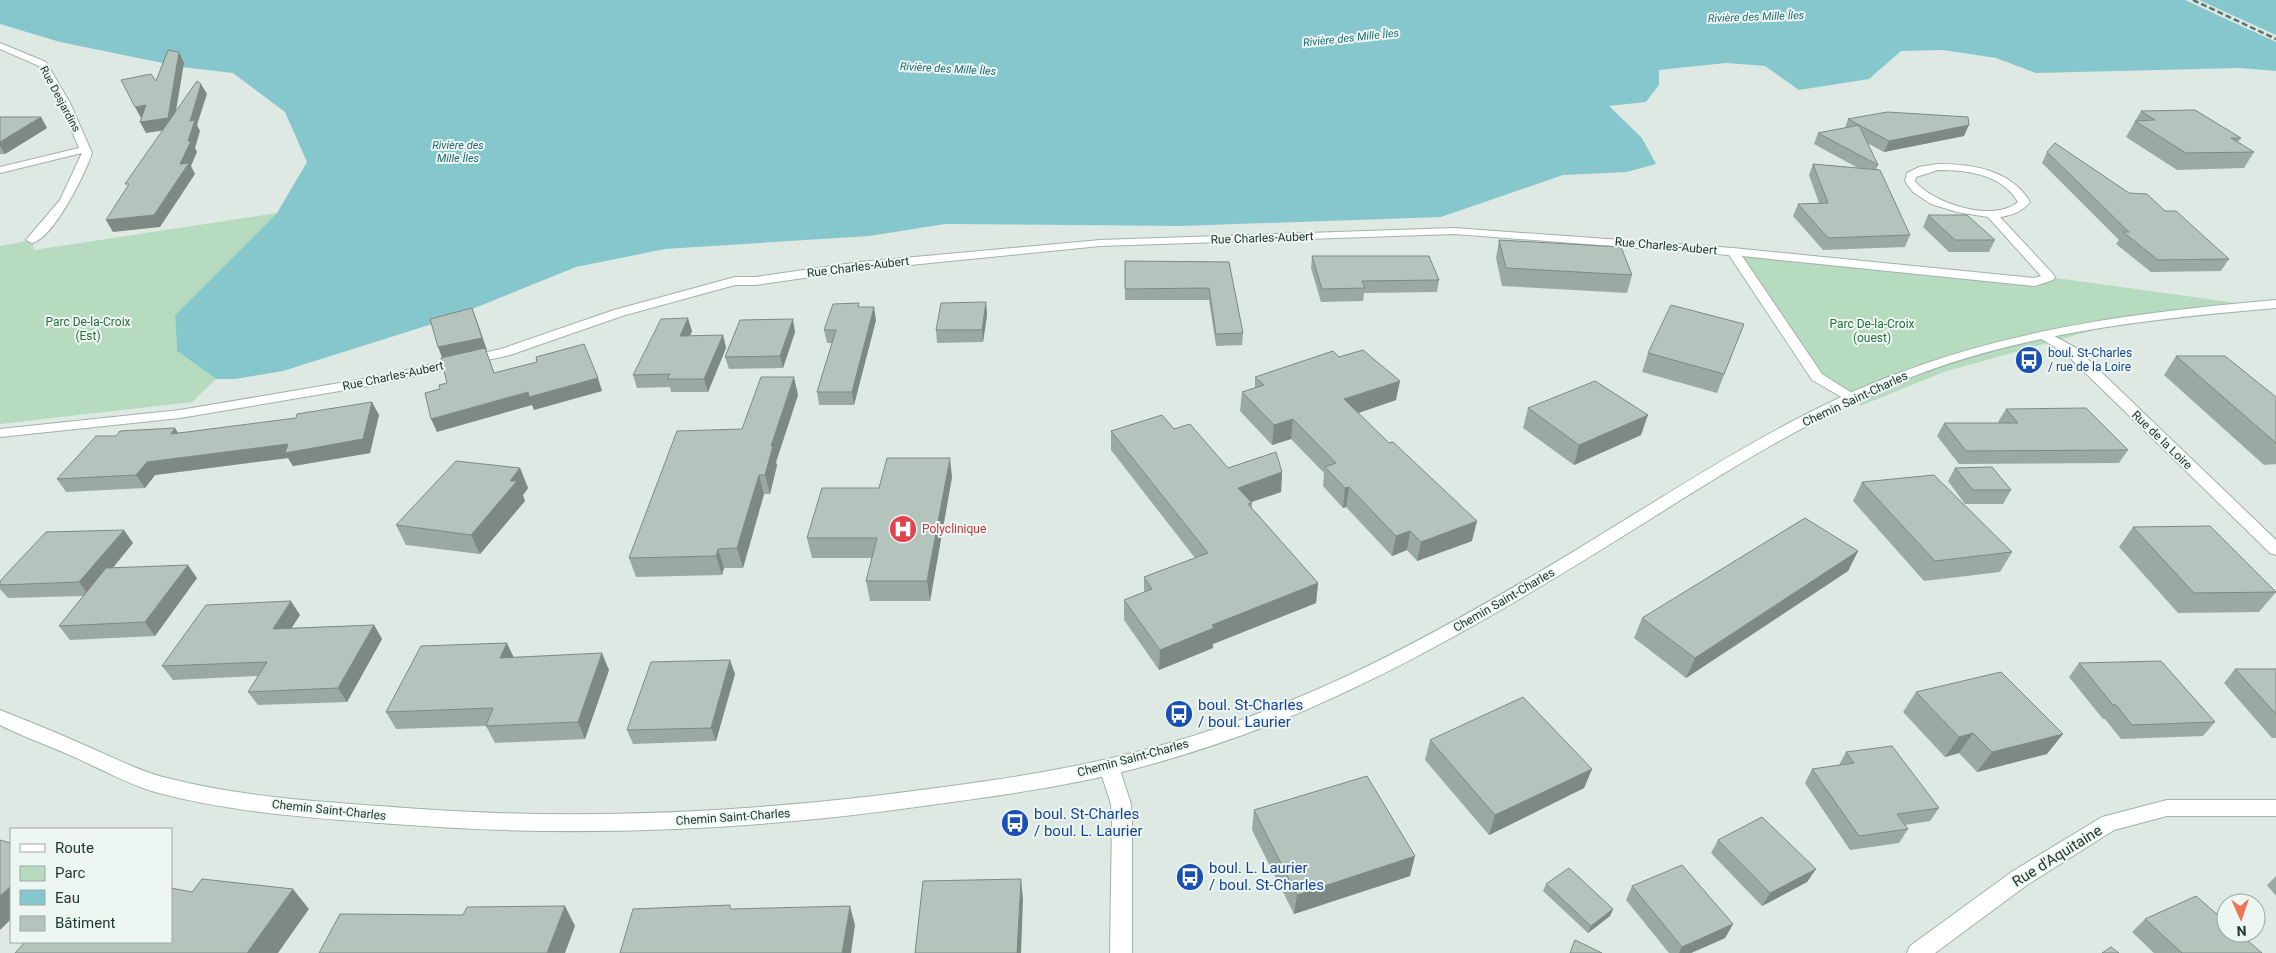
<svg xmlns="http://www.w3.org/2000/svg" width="2276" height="953" viewBox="0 0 2276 953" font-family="Roboto,sans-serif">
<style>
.green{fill:#b7dbbf}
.water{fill:#86c7ce}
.pier{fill:#dee9e4}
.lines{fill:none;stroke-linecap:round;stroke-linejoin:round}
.street-casing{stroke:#a1b1ab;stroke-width:2}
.secondary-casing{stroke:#9eb5ab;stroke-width:2}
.street{fill:#fff;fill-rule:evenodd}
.secondary{fill:#fff;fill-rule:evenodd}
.rail{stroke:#5a756c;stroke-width:2.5;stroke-dasharray:6 3;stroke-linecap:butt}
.wall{fill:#9ba9a3}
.shaded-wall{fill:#7e8984}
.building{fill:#b4c4bd;stroke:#7e8984}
.labels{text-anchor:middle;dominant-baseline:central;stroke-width:4;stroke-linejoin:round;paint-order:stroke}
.far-water-label{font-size:11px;font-style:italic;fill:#1c6973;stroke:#eef6f2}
.far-street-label{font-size:11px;fill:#203931;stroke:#eef6f2}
.street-label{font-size:12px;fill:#203931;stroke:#eef6f2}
.park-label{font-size:12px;fill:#2b6e42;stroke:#eef6f2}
.transit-label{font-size:12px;fill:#164399;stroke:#eef6f2;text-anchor:start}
.health-label{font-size:12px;fill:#be3a42;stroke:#eef6f2;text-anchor:start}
.near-transit-label{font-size:15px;fill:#164399;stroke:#eef6f2;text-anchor:start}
.near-street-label{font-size:15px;fill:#203931;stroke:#eef6f2}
</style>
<rect width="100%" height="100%" fill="#dee9e4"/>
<path class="green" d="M277 213 175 315 177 351 216 379 192 402 0 424V246L32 240 34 250Z
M1733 252 2035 282 2049 277 2273 308 2126 321 1944 372 1860 406 1818 369Z"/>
<path class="water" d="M0 0H2276V71L2240 68 2036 73 1996 58 1943 50 1901 51 1869 79 1799 90 1765 66 1726 63 1659 70V85L1646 102 1609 106 1642 138 1656 164 1627 172 1563 175 1441 217 1181 226 945 224 869 236 665 249 576 267 445 320 283 371 235 379H216L177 351 175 315 277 213 307 162 285 112 233 73 182 67 60 42 0 24Z"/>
<path class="pier" d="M2185 0H2199L2276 35V42Z"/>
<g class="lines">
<defs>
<path id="street" d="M0 43 46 62 70 103 92 153C85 174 54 238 32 243L26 240 60 200 82 153 0 173V167L79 148 60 103 39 66 0 49Z
M1938 164C1973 164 2011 170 2030 202 2022 212 2012 215 2000 217L2053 274 2055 277 2053 280 2035 286 1742 256 1822 374 1855 395 1857 398 1855 401 1850 402 1812 380 1729 255 1454 234 1100 246 860 270 755 285H735L622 316 510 355 375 385 180 418 0 437V429L180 410 375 377 501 349 614 310 735 277H755L860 262 1100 240 1454 228 1733 248 2034 278 2041 276 1988 217 1957 212 1931 204 1913 192 1905 181 1907 173 1919 167ZM1938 170C1967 170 2002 174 2018 202 1994 223 1933 204 1915 181L1916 177Z
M2045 331 2076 348 2276 540V555L2270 553 2066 354 2040 338 2039 335 2040 332Z
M1109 759 1116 761 1119 767 1131 804 1132 819V953H1110L1112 819 1111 804 1099 767 1102 761Z
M2167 800H2276V816H2167L2114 830 2027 885 1935 953H1907L1910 946 2013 871 2102 817Z"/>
<path id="secondary" d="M2276 300V308C2148 319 2018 333 1899 382 1802 422 1714 479 1625 535 1533 592 1440 648 1341 694 1269 728 1192 755 1114 774 1051 789 987 797 923 806 748 831 571 838 394 824 314 818 233 813 155 792 131 785 111 774 89 764 60 749 29 740 0 725V710C33 723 67 737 100 752 123 762 142 772 167 778 245 798 325 802 405 808 562 820 719 814 874 796 954 786 1034 776 1112 758 1202 737 1289 705 1372 664 1459 621 1541 572 1623 521 1712 467 1801 409 1899 373 2020 327 2148 311 2276 300Z"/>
</defs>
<use href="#street" class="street-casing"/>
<use href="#secondary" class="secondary-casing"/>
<use href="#street" class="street"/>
<use href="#secondary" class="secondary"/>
<path class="rail" d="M2193 0 2276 39"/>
</g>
<path class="wall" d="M2141 111 2241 138 2238 142 2254 152 2244 168 2177 170 2126 137Z
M0 117H41L47 128 5 154H0Z
M1848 119 1964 136 1884 152 1867 143 1878 165 1876 170 1910 235 1905 247 1823 250 1793 216 1798 204 1819 203 1809 175 1813 164 1858 168 1814 144 1818 133 1845 128Z
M2047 152 2165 211 2229 259 2221 271 2151 272 2116 244 2119 240 2042 163Z
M1928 215 1995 240 1989 252H1949L1923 227Z
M1499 240 1632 275 1627 293 1502 286 1496 258Z
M1312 256 1439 280 1437 292 1364 293 1363 301 1321 302 1311 268Z
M1125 261 1229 262 1243 333 1242 345 1216 346 1209 300H1125Z
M986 302 987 315 983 342 937 343 936 330Z
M859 303V307L876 320 854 405H819L817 392 832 343H827L824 330Z
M1744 324 1717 393 1642 372 1648 353Z
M692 331 690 336 723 335 726 348 708 392H671L670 387 637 388 633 375Z
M795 332 783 368 729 369 725 357Z
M2176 356 2276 397V464L2264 465 2164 375Z
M1339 357 1396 400 1358 413 1472 541 1417 561 1407 550 1392 556 1346 507 1343 508 1323 486 1324 473 1291 439 1272 445 1240 411 1242 392 1255 388V377Z
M798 395 776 462 777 465 770 494H764L743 568H724L722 575 636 577 629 558 742 429Z
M1528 408 1641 435 1574 465 1523 428Z
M2006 409 2128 450 2119 463 1959 464 1937 436 1944 423H1999L1998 422Z
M379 415 370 453 293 466 288 458 155 475 145 488 66 492 57 479 178 433Z
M1174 429 1228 468 1282 472 1281 492 1251 502 1252 503V508L1318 583 1316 603 1213 644V648L1159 670 1124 620V600L1144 592V577L1195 558 1111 450V431Z
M520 468 528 488 523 495 525 501 480 554 406 545 396 525Z
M1955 468 2011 490 2003 504H1965L1948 481Z
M952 477 930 601H870L866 581 872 558H812L807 538 879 488Z
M1862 482 2012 552 2000 572 1924 581 1853 501Z
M2133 527 2276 592 2259 612 2178 613 2119 547Z
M133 543 113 568 197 578 155 636 70 640 59 626 83 596 8 598 0 589V581Z
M1858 551 1848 571 1686 678 1634 638 1642 618Z
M300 615 291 628 374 625 382 639 347 702 258 705 248 692 258 676 173 680 162 666Z
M514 657 609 670 585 739 495 743 486 726 396 729 386 712Z
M2079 663 2215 722 2203 736 2121 739 2105 719H2103L2069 677Z
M2235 669H2276V738H2272L2224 683Z
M735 674 716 741 633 744 627 730Z
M1916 692 2047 754 1977 772 1959 753 1945 757 1903 712Z
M1430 740 1592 769 1584 788 1489 835 1425 760Z
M1846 752 1939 808 1930 821 1905 825 1908 829 1899 843 1850 850 1805 783 1812 769 1839 765Z
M1254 810 1410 876 1294 914 1252 830Z
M1718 840 1816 869 1807 882 1762 906 1711 853Z
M2276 876V896L2267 885Z
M1546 884 1613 909 1610 916 1588 933 1543 891Z
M1632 886 1733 924 1725 938 1691 953H1669L1626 900Z
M2145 919 2262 953H2154L2132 932Z"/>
<path class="shaded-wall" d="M179 52 184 63 173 129 146 133 140 122Z
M201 84 207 94 197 125 200 131 195 148 197 152 191 166 195 174 160 227 113 232 106 220 180 164 188 141 190 121Z
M146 105 152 116 141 118 135 107Z
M41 117 47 128 5 154 0 146V142Z
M1969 125 1964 136 1884 152 1889 141Z
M986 302 987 315 983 342 982 330Z
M874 307 876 320 854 405 852 392Z
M472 308 477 321 487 350H486L499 386 443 360 438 347Z
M688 318 692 331 684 349 680 336Z
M793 319 795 332 783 368 780 356Z
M723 335 726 348 708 392 704 379Z
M794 377 798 395 776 462 777 465 770 494 765 475 771 446Z
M598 378 602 391 534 410 532 405 437 432 431 419 528 392Z
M1400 381 1396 400 1341 419 1344 399Z
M372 402 379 415 370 453 293 466 288 458 155 475 145 488 136 475 147 462 288 444Z
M1648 415 1641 435 1574 465 1579 445Z
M1293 419 1291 439 1272 445 1274 425Z
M175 428 183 441 171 434Z
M950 458 952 477 930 601 927 581Z
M520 468 528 488 523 495 525 501 480 554 471 535 510 481Z
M1282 472 1281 492 1237 507 1238 488Z
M759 475 764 494 743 568 737 548Z
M1349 487 1346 507 1343 508 1345 488Z
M1477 521 1472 541 1417 561 1421 542Z
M124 530 133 543 89 596 79 582Z
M1410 531 1407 550 1392 556 1396 536Z
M718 549 724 568 722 575 716 556Z
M1858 551 1848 571 1686 678 1695 658Z
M188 565 197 578 155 636 145 622Z
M1318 583 1316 603 1213 644V648L1159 670 1160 650 1212 625Z
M291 601 300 615 282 643 273 629Z
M374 625 382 639 347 702 338 688Z
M507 643 515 660 500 658Z
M602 653 609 670 585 739 578 722Z
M730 660 735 674 716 741 711 728Z
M1973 733 1959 753 1945 757 1959 737Z
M2063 734 2047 754 1977 772 1992 752Z
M1592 769 1584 788 1489 835 1495 815Z
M1415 856 1410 876 1294 914 1297 895Z
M1816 869 1807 882 1762 906 1770 893Z
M1021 879 1023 899 1021 953H1017Z
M11 886V919L0 930V896Z
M293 889 309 909 278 953H247Z
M565 906 575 926 565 953H547Z
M850 906 855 925 851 953H842Z
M1613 909 1610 916 1588 933 1591 926Z
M1733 924 1725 938 1691 953H1679L1682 947Z"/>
<path class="building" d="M168 50 179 52 168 118 140 122 146 105 135 107 121 80 151 74 156 81Z
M197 81 201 84 190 121 195 120 188 141H191L180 164 189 163 154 215 106 220 129 184H125Z
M2195 110 2241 138H2231L2254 152 2186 153 2135 121 2155 120 2141 111Z
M1887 112 1968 117 1969 125 1889 141 1848 119Z
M0 117H41L0 142Z
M1859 125 1878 165 1818 133Z
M2055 143 2129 193 2147 194 2165 211H2176L2229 259 2158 260 2123 232H2129L2047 152Z
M1813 164 1880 170 1910 235 1828 238 1798 204 1828 203Z
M1928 215H1967L1995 240H1955Z
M1499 240 1621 247 1632 275 1506 268Z
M1312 256H1429L1439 280 1362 281 1365 288 1322 289Z
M1125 261 1229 262 1243 333 1216 334 1209 288 1125 289Z
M986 302 982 330H936L941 303Z
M859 303 858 307H874L852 392H817L836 330H824L833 304Z
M1671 305 1744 324 1724 374 1648 353Z
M472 308 482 338 438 347 430 319Z
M688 318 680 336 723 335 704 379H667L670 374 633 375 661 319Z
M793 319 780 356 725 357 740 320Z
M584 344 598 378 529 397 528 392 431 419 425 393 440 389 439 385 447 383 441 358 485 348 494 373 537 362 536 357Z
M1363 350 1400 381 1344 399 1389 443 1393 442 1477 521 1421 542 1410 531 1396 536 1349 487 1345 488 1325 467 1336 463 1293 419 1274 425 1242 392 1264 385 1255 377 1333 351 1339 357Z
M2176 356H2225L2276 397V443Z
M761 377H794L771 446H773L765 475H759L737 548 718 549 716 556 629 558 677 431 742 429Z
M1595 381 1648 415 1579 445 1528 408Z
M372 402 363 439 285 453 288 444 147 462 136 475 57 479 96 436H116L120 431 175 428 171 434 296 418 297 414Z
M2086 408 2128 450 1966 451 1944 423H2018L2006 409Z
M1162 415 1174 429 1190 424 1228 468 1276 452 1282 472 1238 488 1252 503 1248 504 1318 583 1212 625 1214 628 1160 650 1124 600 1152 589 1144 577 1208 553 1111 431Z
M887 458H950L927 581H866L877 538H807L822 488H879Z
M456 461 520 468 510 481H517L471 535 396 525Z
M1992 467 2011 490H1973L1955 468Z
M1934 475 2012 552 1935 561 1862 482Z
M1805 518 1858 551 1695 658 1642 618Z
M2210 526 2276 592 2194 593 2133 527Z
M124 530 79 582 0 585V581L46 532Z
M188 565 145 622 59 626 106 568Z
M291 601 273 629 374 625 338 688 248 692 267 662 162 666 206 605Z
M507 643 500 658 602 653 578 722 486 726 493 708 386 712 421 646Z
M730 660 711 728 627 730 651 662Z
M2161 661 2215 722 2132 725 2116 705H2113L2079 663Z
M2235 669H2276V714Z
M2001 672 2063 734 1992 752 1973 733 1959 737 1916 692Z
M1523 697 1592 769 1495 815 1430 740Z
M1892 746 1939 808 1897 814 1908 829 1859 836 1812 769 1854 763 1846 752Z
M1367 776 1415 856 1297 895 1254 810Z
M1762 817 1816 869 1770 893 1718 840Z
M0 840 11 843V886L0 896Z
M1682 865 1733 924 1682 947 1632 886Z
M1569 868 1613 909 1591 926 1546 884Z
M202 879 293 889 247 953H15L25 942H171V888L192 892Z
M1021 879 1017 953H915L923 881Z
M2196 896 2226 922V933H2239L2262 953H2182L2145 919Z
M730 905V909L850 906 842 953H620L633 909Z
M565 906 547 953H319L340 914 463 915 467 907Z
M1575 940 1602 953H1570Z
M2111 947 2119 953H2102Z"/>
<defs>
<symbol id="bus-disc" viewBox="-11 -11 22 22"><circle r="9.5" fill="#1a4fb4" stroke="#eef6f2"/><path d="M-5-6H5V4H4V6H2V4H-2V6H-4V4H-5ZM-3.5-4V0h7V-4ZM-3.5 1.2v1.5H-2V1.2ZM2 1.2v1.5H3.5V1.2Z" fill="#fff"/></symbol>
<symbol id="hospital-disc" viewBox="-11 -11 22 22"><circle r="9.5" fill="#e0444e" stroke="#eef6f2"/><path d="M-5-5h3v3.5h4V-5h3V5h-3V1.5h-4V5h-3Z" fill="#fff"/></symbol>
</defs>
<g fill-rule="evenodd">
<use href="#bus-disc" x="2013" y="344" width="32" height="32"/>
<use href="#hospital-disc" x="887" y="513" width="32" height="32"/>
<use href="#bus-disc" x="1163" y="698" width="32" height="32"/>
<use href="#bus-disc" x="999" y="807" width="32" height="32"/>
<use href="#bus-disc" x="1174" y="861" width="32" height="32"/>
</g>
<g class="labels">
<g class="far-water-label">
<text transform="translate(1756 17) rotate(-2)">Rivière des Mille Îles</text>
<text transform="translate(1351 38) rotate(-6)">Rivière des Mille Îles</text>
<text transform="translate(948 69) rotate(3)">Rivière des Mille Îles</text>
<text x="458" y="145">Rivière des<tspan x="458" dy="13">Mille Îles</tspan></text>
</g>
<g class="far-street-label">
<text transform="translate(60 99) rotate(62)">Rue Desjardins</text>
</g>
<g class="street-label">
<text transform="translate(1262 238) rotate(-2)">Rue Charles-Aubert</text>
<text transform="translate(1666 246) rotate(5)">Rue Charles-Aubert</text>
<text transform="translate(858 267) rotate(-7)">Rue Charles-Aubert</text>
<text transform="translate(393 376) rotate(-12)">Rue Charles-Aubert</text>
<text transform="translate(1855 399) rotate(-25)">Chemin Saint-Charles</text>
<text transform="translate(2162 440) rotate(44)">Rue de la Loire</text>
<text transform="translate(1504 600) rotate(-30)">Chemin Saint-Charles</text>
<text transform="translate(1133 758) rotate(-15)">Chemin Saint-Charles</text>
<text transform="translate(329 810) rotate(6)">Chemin Saint-Charles</text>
<text transform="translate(733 817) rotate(-4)">Chemin Saint-Charles</text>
</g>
<g class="park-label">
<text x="88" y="322">Parc De-la-Croix<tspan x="88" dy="14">(Est)</tspan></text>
<text x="1872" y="324">Parc De-la-Croix<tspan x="1872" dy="14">(ouest)</tspan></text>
</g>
<g class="transit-label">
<text x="2048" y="353">boul. St-Charles<tspan x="2048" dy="14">/ rue de la Loire</tspan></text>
</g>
<g class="health-label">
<text x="922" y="529">Polyclinique</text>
</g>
<g class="near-transit-label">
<text x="1198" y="705">boul. St-Charles<tspan x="1198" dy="17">/ boul. Laurier</tspan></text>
<text x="1034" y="814">boul. St-Charles<tspan x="1034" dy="17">/ boul. L. Laurier</tspan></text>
<text x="1209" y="868">boul. L. Laurier<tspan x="1209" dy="17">/ boul. St-Charles</tspan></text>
</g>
<g class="near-street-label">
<text transform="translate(2057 856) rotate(-32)">Rue d'Aquitaine</text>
</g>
</g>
<rect x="10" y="828" width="162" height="115" fill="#eef6f2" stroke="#9caaa5"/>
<rect x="20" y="844" width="25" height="8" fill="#ffffff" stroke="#9caaa5"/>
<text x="55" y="853" font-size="15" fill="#203931">Route</text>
<rect x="20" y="866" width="25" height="15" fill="#b7dbbf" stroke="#9caaa5"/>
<text x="55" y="878" font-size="15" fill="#203931">Parc</text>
<rect x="20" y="890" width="25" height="15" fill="#86c7ce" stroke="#9caaa5"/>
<text x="55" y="903" font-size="15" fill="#203931">Eau</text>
<rect x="20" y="916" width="25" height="15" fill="#b4c4bd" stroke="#9caaa5"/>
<text x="55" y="928" font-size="15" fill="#203931">Bâtiment</text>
<g transform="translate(2241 918) rotate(177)"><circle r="24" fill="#eef6f2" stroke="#9caaa5"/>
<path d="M0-4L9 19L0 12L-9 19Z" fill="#ef7457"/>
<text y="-8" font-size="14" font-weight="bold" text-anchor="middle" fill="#203931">N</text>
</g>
</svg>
